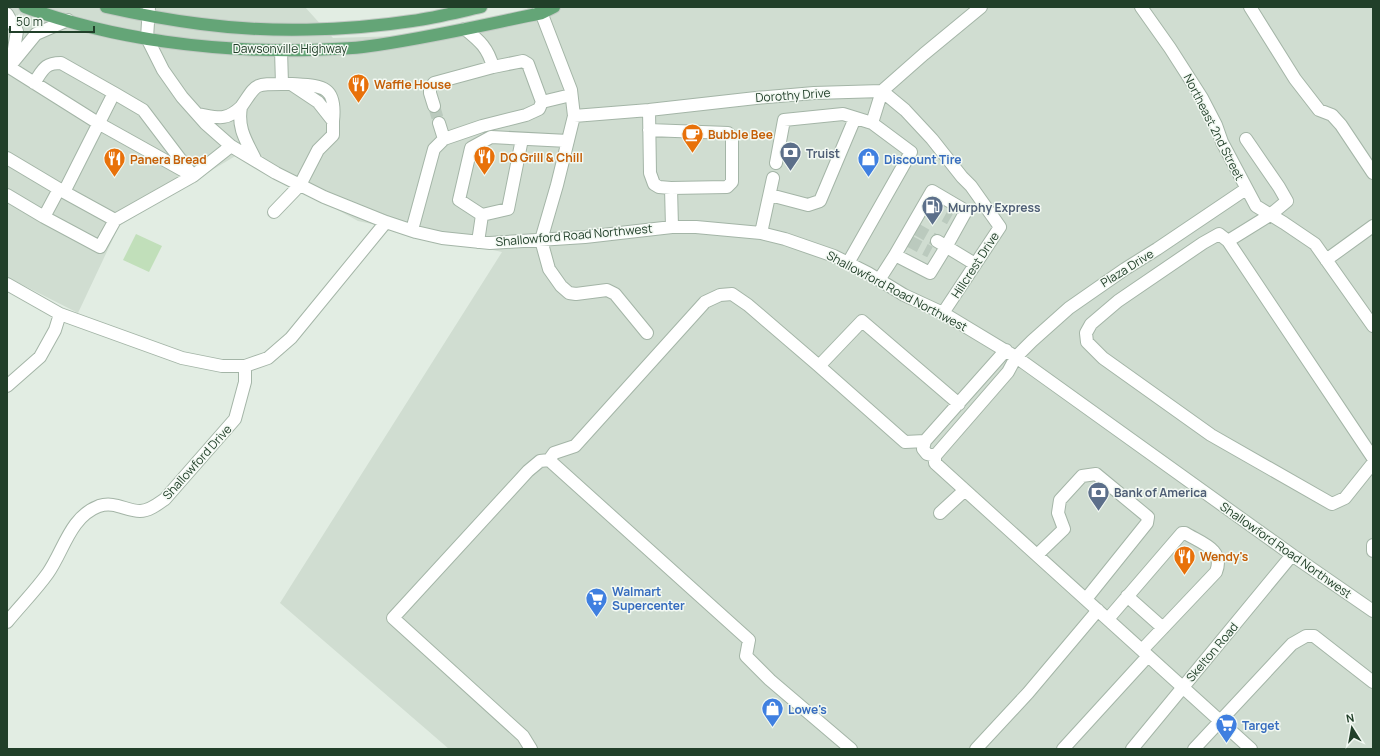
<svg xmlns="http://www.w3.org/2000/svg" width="1380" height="756" viewBox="0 0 1380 756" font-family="Manrope,sans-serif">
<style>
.built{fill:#d0ddd1}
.green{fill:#c1dfba}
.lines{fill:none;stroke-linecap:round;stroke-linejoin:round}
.minor-tunnel{stroke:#bbcabe;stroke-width:12;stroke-dasharray:12 6;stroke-linecap:butt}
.minor-casing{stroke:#a4b5a7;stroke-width:14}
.major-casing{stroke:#c1c9c3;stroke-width:14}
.minor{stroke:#fff;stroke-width:12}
.major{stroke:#64a577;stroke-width:12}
.labels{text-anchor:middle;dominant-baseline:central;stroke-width:3;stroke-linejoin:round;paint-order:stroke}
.street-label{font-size:12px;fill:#213f29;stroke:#f3f9f3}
.food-label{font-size:12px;font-weight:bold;fill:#c56008;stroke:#f3f9f3;text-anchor:start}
.service-label{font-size:12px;font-weight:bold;fill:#4e5e75;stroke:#f3f9f3;text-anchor:start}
.shop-label{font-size:12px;font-weight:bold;fill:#366cbe;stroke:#f3f9f3;text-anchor:start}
</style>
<rect width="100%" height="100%" fill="#e2ede3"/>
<path class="built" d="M7 7H305L333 38 399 36 510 15 532 7H1373V749H449L280 603 502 252 358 221 237 155 119 226 78 313 7 277Z"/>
<path class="green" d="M136 234 162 246 149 272 123 260Z"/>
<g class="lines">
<path class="minor-tunnel" d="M434 106 439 123
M929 207 950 219
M916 229 937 241
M909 241 930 252"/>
<defs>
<path id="minor" d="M149 7 147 38 163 70 182 97 206 124 231 146 276 173 324 197 386 222 416 232 442 238 490 243 585 237 672 227H696L761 233 785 239 834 256 868 273 904 295 943 313 1016 357 1292 555 1373 611
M539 7 571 90 574 116 557 185 541 240 549 269 561 286 569 293 576 294 607 290 615 294 647 333
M1141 7 1170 48 1202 98 1216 125 1222 142 1256 206 1284 223 1315 244 1373 326
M1250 7 1295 79 1319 110 1332 115 1341 125 1373 173
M7 14 17 31 14 49 10 64
M9 67 98 123 193 176 231 146
M9 67 36 34 68 20
M34 83C43 70 44 63 61 63L114 93
M292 84C322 86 337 85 333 121
M542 102 571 95
M434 106 430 93V88L434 83 493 67C488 48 480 41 465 29
M241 107C257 84 253 84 282 84
M649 110 650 173 654 184 659 187 671 188 672 227
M197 114C217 117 225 122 241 107 237 129 247 142 256 161
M574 116 649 110 756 98 814 93 882 91 924 54 981 7
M439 123 444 139 482 126 526 115 539 109 542 102 528 64 523 61 493 67
M649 130 728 133 732 137V182L727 187 671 188
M1246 139 1279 187 1287 201 1270 215 1228 241 1219 234 1203 243 1118 301 1091 324 1086 333 1087 342 1103 358 1211 435 1332 504 1345 498 1373 463
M7 158 59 189 44 217 7 195
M776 163 784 120 843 114 872 123 882 91 905 110 932 139 962 177 971 186 1000 227 943 313
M59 189 64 192 115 220 193 176 143 110 114 93 64 192
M1246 189 1157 249 1125 269 1069 308 1032 341 1016 357 1008 372 935 456V463L1251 749
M770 195 808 205 820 201 855 118
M274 212 300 185 318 150 333 135V121L318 102 291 84H282L281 50
M482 215 508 209 522 139
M44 217 100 247 115 220
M412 230 434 149 444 139
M761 233 773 178
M937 241 975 264
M1228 241 1373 458
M478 242 482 215 459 200 471 148 491 137 568 141
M1326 260 1373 226
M848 263 911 152 872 123
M879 280 895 255 930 273 946 247 966 211 932 191 895 255
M7 284 60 314 55 330 40 357 7 386
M60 314 182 358 222 366H245
M819 366 905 442 925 441
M935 456 927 454 923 449 925 441 1006 350
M940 513 965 490
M1373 545V551
M1037 555 1064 529 1058 513 1060 500 1082 476 1096 474 1148 517 1147 523 1086 599
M1127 596 1163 628
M1108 619 1182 533H1185C1201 543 1225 549 1216 572L1142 650
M7 622C20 606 36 590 48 573 64 550 70 517 99 506 115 501 126 511 140 511 149 511 158 504 165 499L235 419 245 382V366L268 358 291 338 386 222
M531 749 523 736 393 618 528 471 540 461 549 460
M851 749 770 680 746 656 749 640 549 460 554 453 575 446 705 302 720 295 732 294 748 305 819 366 862 321 959 404
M976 749 1028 693 1098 610
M1063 749 1148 656
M1132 749 1292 555
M1194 749 1292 644 1306 636H1314L1373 682"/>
<path id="major" d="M25 7C114 40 215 52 309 50 327 49 345 49 363 47 424 39 483 25 542 13L554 7
M106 7C137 14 169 20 201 24 268 33 346 31 412 21 435 18 458 12 481 7"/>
</defs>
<use href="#minor" class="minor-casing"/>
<use href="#major" class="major-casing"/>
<use href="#minor" class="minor"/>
<use href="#major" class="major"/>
</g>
<defs>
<symbol id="restaurant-pin" viewBox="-11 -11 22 30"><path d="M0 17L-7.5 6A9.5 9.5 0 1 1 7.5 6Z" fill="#e8710a" stroke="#f3f9f3"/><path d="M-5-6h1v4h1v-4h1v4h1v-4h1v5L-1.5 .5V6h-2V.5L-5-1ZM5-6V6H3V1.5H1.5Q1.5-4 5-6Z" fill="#fff"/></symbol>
<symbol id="cafe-pin" viewBox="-11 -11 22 30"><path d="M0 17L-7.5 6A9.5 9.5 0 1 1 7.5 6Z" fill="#e8710a" stroke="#f3f9f3"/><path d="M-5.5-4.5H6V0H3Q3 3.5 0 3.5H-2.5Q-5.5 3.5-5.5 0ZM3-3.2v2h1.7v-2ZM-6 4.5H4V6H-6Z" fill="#fff"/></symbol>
<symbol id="bank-pin" viewBox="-11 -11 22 30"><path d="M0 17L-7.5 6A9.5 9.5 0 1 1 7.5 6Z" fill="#5c6f8a" stroke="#f3f9f3"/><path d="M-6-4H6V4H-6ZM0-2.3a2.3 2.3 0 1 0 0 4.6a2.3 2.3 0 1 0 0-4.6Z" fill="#fff"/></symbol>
<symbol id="shop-pin" viewBox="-11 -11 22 30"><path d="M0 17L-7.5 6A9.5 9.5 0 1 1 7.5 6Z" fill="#3f7fe0" stroke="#f3f9f3"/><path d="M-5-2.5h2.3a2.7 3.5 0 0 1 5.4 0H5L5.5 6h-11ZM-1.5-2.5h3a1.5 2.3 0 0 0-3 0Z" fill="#fff"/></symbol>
<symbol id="fuel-pin" viewBox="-11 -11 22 30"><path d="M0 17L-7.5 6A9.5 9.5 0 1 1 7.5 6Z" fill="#5c6f8a" stroke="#f3f9f3"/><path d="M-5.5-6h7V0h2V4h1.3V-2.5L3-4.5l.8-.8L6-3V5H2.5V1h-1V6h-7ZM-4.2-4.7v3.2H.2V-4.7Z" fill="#fff"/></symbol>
<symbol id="supermarket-pin" viewBox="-11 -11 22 30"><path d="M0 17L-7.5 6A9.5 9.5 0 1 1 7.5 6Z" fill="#3f7fe0" stroke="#f3f9f3"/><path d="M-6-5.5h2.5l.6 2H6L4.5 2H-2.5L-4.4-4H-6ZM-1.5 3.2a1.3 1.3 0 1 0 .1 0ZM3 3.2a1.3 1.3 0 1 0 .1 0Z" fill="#fff"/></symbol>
</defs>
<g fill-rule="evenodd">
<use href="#restaurant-pin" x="346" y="72" width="25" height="34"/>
<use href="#cafe-pin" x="680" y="122" width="25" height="34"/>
<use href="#bank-pin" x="778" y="140" width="25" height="34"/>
<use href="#restaurant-pin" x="472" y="144" width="25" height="34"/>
<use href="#restaurant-pin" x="102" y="146" width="25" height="34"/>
<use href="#shop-pin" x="856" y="146" width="25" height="34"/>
<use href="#fuel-pin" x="920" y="194" width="25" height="34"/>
<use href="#bank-pin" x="1086" y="480" width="25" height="34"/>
<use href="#restaurant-pin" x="1172" y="544" width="25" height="34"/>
<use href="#supermarket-pin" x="584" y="586" width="25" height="34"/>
<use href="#shop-pin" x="760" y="696" width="25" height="34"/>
<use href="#supermarket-pin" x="1214" y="712" width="25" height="34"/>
</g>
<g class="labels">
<g class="street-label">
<text x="290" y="48">Dawsonville Highway</text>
<text transform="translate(793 95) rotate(-4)">Dorothy Drive</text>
<text transform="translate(1214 127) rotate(63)">Northeast 2nd Street</text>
<text transform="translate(574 235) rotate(-5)">Shallowford Road Northwest</text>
<text transform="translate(975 265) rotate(-57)">Hillcrest Drive</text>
<text transform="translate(1127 268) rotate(-32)">Plaza Drive</text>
<text transform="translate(897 291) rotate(28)">Shallowford Road Northwest</text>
<text transform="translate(197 462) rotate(-48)">Shallowford Drive</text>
<text transform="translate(1286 550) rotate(35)">Shallowford Road Northwest</text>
<text transform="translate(1212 652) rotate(-50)">Skelton Road</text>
</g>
<g class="food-label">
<text x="374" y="84">Waffle House</text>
<text x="708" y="134">Bubble Bee</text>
<text x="500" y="157">DQ Grill &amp; Chill</text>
<text x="130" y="159">Panera Bread</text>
<text x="1200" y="556">Wendy's</text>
</g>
<g class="service-label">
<text x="806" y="153">Truist</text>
<text x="948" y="207">Murphy Express</text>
<text x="1114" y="492">Bank of America</text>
</g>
<g class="shop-label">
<text x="884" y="159">Discount Tire</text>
<text x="612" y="591">Walmart<tspan x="612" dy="14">Supercenter</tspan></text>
<text x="788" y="709">Lowe's</text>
<text x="1242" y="725">Target</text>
</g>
</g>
<rect width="1380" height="756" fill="none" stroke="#213f29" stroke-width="16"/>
<g transform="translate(1352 728) rotate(349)" stroke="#f3f9f3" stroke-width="3" paint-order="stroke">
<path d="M0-3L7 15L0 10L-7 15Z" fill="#213f29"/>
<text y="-6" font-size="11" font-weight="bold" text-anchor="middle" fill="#213f29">N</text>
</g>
<path d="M10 26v6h84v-6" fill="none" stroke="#213f29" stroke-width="2"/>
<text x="16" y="26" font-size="12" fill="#213f29" stroke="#f3f9f3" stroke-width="3" paint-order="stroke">50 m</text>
</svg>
